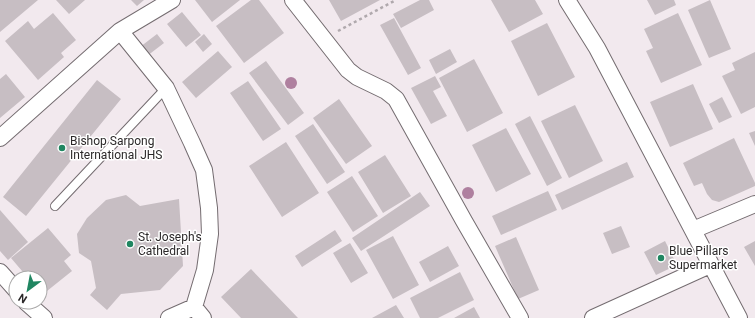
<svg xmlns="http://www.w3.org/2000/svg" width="755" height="318" viewBox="0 0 755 318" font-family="Roboto,sans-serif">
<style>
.building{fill:#c7bec3}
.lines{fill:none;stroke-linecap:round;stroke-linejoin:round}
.lane-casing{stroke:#746c70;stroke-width:10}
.street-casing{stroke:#746c70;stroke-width:18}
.path{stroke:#b0a9ad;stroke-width:2.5;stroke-dasharray:3 3;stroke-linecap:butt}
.lane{stroke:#fff;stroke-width:8}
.street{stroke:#fff;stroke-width:16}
.tree{fill:#af809f}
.poi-dot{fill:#208661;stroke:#fff;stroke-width:1.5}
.labels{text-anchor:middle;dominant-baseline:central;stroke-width:3;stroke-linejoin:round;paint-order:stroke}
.poi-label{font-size:12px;fill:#2b2829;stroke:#fff;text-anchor:start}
</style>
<rect width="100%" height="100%" fill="#f2e9ee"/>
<path class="building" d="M0 0H38L0 32Z
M56 0H85L69 14Z
M131 0H144L137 6Z
M195 0H240L212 22Z
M251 0H259L284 33 244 63 216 26Z
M329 0H380L341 21Z
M420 0H429L434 10 401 28 393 14Z
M491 0H535L543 14 509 32Z
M647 0H674L676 5 655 15Z
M710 0 731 49 709 58 688 10Z
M182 12 201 35 186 47 167 24Z
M53 13 76 40 61 53 64 57 38 80 5 41 28 21 34 29Z
M678 13 702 65 661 83 646 51 653 48 644 29Z
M394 18 421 68 408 75 380 25Z
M547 23 575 77 538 96 511 41Z
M157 34 164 43 147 56 140 47Z
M204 34 212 44 203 52 195 42Z
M450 49 457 62 436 74 429 60Z
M218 51 232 67 196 98 182 82Z
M755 52V107L741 114 722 76 735 70 732 63Z
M474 59 503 113 467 132 439 78Z
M266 61 304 113 288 125 249 73Z
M6 74 25 97 0 118V79Z
M435 76 441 87 433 91 447 116 431 124 411 88Z
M97 80 121 99 26 216 3 197Z
M248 81 281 129 263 141 230 93Z
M693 84 713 129 670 147 650 102Z
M722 97 732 117 719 123 709 104Z
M339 99 372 146 346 164 313 118Z
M575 105 603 161 569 178 541 121Z
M530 116 562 178 547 186 515 124Z
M313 124 345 172 327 184 295 136Z
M506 128 531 174 496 192 472 145Z
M755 131V146L749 133Z
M734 138 755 183V186L719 202 712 200 707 194 702 183 694 186 683 163Z
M286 142 319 193 282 217 249 166Z
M385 155 411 196 383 213 358 172Z
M627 162 634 177 562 210 555 195Z
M352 176 378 216 353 232 327 192Z
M548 191 557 210 501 235 492 216Z
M420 192 430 206 361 251 352 238Z
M126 195 140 206 179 199 183 266 160 290 121 294 107 310 90 295 96 288 91 261 79 253 77 234 87 218 106 200Z
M0 210 28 242 8 260 0 251Z
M621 226 630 247 612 254 603 233Z
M48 228 71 255 64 261 72 271 42 295 40 293V278H28L11 258Z
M335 230 342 241 302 267 295 256Z
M393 236 419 285 393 299 366 250Z
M516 237 539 290 518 299 495 246Z
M665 241 677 265 656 275 644 252Z
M755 241V266L744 247Z
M350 243 368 273 351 283 333 253Z
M448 246 459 266 430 282 419 262Z
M251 269 298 318H241L221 297Z
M460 272 474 300 438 318H420L410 298Z
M396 305 404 318H372Z
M474 307 480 318H454Z"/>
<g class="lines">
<defs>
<path id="lane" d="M55 206 166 88"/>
<path id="street" d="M293 0 348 70 357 77 386 91 396 99 464 221 520 318
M567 0 597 48 739 318
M120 31 166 88 192 143 204 170 209 208 210 234 205 270 194 307 169 318
M0 138 120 31 172 0
M693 230 755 204
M0 272 16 290
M26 302 44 318
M194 307 203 318
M593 318 710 265"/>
</defs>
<use href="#lane" class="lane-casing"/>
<use href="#street" class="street-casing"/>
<path class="path" d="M338 31 396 0"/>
<use href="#lane" class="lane"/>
<use href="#street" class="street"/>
</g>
<g class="tree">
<circle cx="291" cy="83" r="6"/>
<circle cx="468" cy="193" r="6"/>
</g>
<g class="poi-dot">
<circle cx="62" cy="148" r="4"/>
<circle cx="130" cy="244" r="4"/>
<circle cx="661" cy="258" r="4"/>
</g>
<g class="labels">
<g class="poi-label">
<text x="70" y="141">Bishop Sarpong<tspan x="70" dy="14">International JHS</tspan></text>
<text x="138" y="237">St. Joseph's<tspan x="138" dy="14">Cathedral</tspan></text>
<text x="669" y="251">Blue Pillars<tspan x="669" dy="14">Supermarket</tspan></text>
</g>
</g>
<g transform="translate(28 290) rotate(212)"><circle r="19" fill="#ffffff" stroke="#aaa9a9"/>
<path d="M0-3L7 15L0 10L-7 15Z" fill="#208661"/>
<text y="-6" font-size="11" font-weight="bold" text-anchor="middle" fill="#2b2829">N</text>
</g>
</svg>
